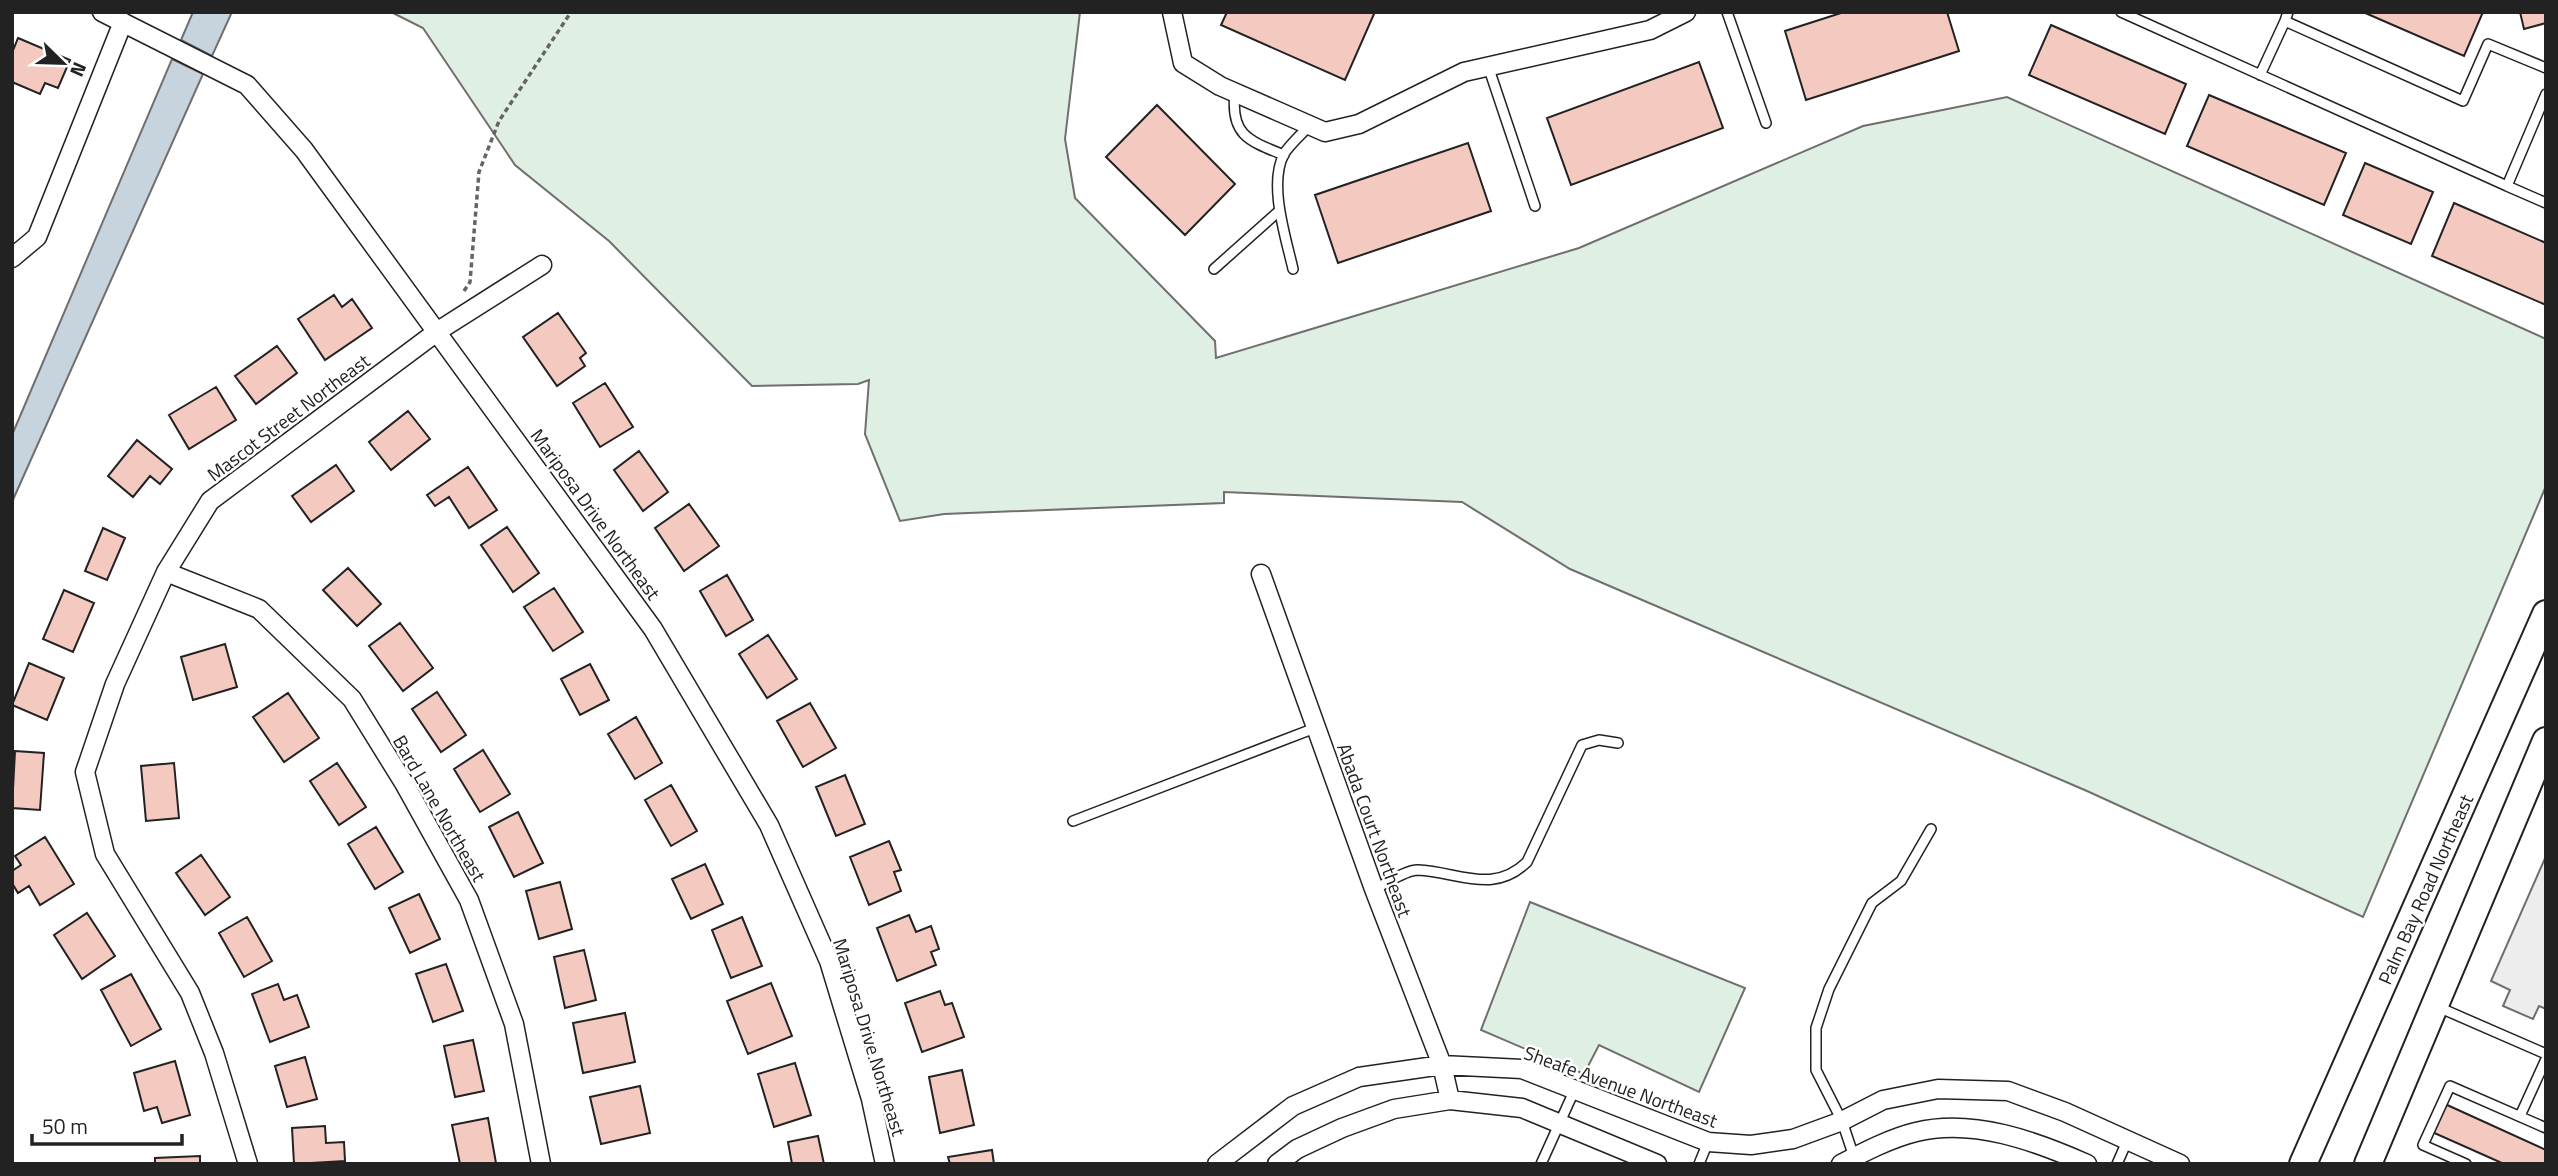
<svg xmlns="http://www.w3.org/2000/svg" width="2558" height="1176" viewBox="0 0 2558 1176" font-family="'Titillium Web',sans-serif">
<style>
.green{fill:#e0efe3;stroke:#6f6f6f;stroke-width:2}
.parking{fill:#ededed;stroke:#6f6f6f;stroke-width:2}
.water{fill:#c7d3dd;stroke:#6f6f6f;stroke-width:2}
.building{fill:#f3c9c0;stroke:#222;stroke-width:2}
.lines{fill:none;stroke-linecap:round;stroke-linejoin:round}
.lane-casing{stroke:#222;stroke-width:12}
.street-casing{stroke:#222;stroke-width:21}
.secondary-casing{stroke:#222;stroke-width:30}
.path{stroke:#646464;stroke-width:3.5;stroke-dasharray:5 3.5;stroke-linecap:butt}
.lane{stroke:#fff;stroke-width:9}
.street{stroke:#fff;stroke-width:18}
.secondary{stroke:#fff;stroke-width:26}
.labels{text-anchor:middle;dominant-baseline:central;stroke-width:5;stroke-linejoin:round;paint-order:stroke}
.street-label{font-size:19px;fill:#222;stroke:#fff}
</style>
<rect width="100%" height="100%" fill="#fff"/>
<path class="green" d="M391 12H1080L1065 139 1075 198 1215 341 1216 358 1579 248 1863 126 2007 97 2546 339V486L2363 917 2087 791 1570 569 1462 502 1224 492V503L944 514 900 521 865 434 869 380 858 384 752 386 609 241 515 165 423 28Z
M1530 902 1745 988 1699 1092 1599 1045 1584 1074 1481 1030Z"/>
<path class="parking" d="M2546 856V1009L2539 1006 2533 1019 2503 1006 2510 990 2491 981Z"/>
<path class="water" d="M193 12H232L212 56 181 40Z
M172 59 203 74 12 502V435Z"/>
<path class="building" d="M1227 12H1370L1374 14 1345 80 1221 25Z
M1844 12H1947L1959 51 1806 100 1785 31Z
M2363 12H2483L2464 56Z
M2520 12H2546V23L2524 29Z
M2051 25 2186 84 2165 134 2029 75Z
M18 38 70 60 58 88 45 83 40 94 12 82V53Z
M1699 62 1723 128 1571 185 1547 118Z
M2209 95 2346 153 2324 205 2187 146Z
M1157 105 1235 184 1185 235 1106 157Z
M1468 143 1491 211 1338 263 1315 195Z
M2365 163 2433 192 2411 244 2343 215Z
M2454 203 2546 243V305L2432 256Z
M334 295 342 307 352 299 372 328 325 360 298 319Z
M558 313 586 353 580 358 585 366 557 386 523 337Z
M277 346 297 373 256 404 235 376Z
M605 383 633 427 600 447 573 403Z
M216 387 236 420 189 449 169 415Z
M408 411 430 439 391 470 369 442Z
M137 440 172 469 160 484 150 476 133 497 108 476Z
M639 451 668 492 643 511 614 470Z
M336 465 354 491 311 522 292 496Z
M468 467 497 510 469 528 449 497 435 506 427 495Z
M689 504 719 546 684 571 655 528Z
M507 527 539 573 513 592 481 545Z
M103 528 125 538 107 580 85 571Z
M348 568 381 604 357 626 323 590Z
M727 575 753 620 726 636 700 591Z
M554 588 583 632 553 651 524 607Z
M64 590 94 603 73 652 43 639Z
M400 623 433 668 403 691 369 646Z
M768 635 797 679 767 698 739 654Z
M225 644 237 687 193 700 181 657Z
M29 663 64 678 47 720 12 705Z
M590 664 609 700 580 715 561 679Z
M437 692 466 735 441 752 412 709Z
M288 693 319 738 284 762 253 717Z
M810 703 836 748 803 767 777 721Z
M636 717 662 763 635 779 608 734Z
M483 750 510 794 480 812 454 769Z
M15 751 44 753 40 810 12 808Z
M174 763 179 818 146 821 141 766Z
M337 763 366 807 339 825 310 781Z
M845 775 865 824 836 836 816 787Z
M671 785 697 831 671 846 645 800Z
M518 812 543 863 514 877 489 827Z
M376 827 403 872 375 889 348 844Z
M45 837 74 884 40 905 29 886 18 893 12 883V871L21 865 15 856Z
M889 841 901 870 894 872 901 891 869 905 850 857Z
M201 855 230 897 205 915 176 873Z
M705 864 723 904 691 919 672 879Z
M560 882 572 929 539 939 526 891Z
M419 894 440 939 410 953 389 908Z
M87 913 115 956 82 979 54 935Z
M909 915 916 932 931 926 939 949 931 952 936 965 897 981 877 928Z
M247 917 272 961 244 977 219 933Z
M742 917 762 966 731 978 712 930Z
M584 950 596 1000 565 1008 554 957Z
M446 964 463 1011 433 1022 416 974Z
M131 974 161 1029 131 1046 101 990Z
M771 983 792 1036 748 1054 727 1001Z
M278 984 284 1000 297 995 309 1027 270 1042 252 994Z
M940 991 945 1005 952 1003 964 1037 922 1052 905 1003Z
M625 1013 635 1062 583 1073 573 1023Z
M473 1040 484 1091 455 1097 444 1046Z
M305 1057 317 1099 287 1107 275 1066Z
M175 1061 190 1115 162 1123 157 1107 144 1111 134 1073Z
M795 1063 811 1115 774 1127 758 1074Z
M962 1070 974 1125 940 1133 929 1077Z
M640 1086 650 1133 601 1144 590 1097Z
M2445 1104 2546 1150V1164H2504L2432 1132Z
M488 1118 496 1163 460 1164 452 1125Z
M325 1126 326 1143 344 1142 345 1161 294 1164 292 1128Z
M818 1136 824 1164H792L788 1142Z
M992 1150 994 1164H950L948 1157Z
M200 1156V1164H155V1158Z"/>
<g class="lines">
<defs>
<path id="lane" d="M1727 12 1766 123
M2121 12 2507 186 2546 94
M2288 12 2285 21 2463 101 2488 44 2546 68
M1488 66 1535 206
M2260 75 2285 21
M1235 93C1230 135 1249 141 1284 155
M2507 186 2546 203
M1214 269 1279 211
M1293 269C1286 238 1268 184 1284 154 1290 144 1302 134 1310 125
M1073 821 1315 728
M1374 889C1386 884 1405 870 1418 870 1459 872 1493 895 1527 862L1582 745 1599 740 1618 743
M2438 1007 2546 1054
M2520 1116 2546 1059
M1854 1157 1842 1121 1816 1070V1028L1829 989 1872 903 1901 881 1931 829
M1541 1164 1575 1089
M1699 1164 1708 1142
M2117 1164 2128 1139
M2466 1164 2423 1145 2450 1086 2546 1128"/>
<path id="street" d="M102 12 247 85 304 150 653 629 769 825 829 961 871 1099 885 1164
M1172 12 1183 63 1220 86 1325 132 1359 124 1464 72 1650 30 1686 12
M12 258 37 237 123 22
M166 572 259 609 352 699 404 783 469 900 514 1024 541 1164
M1261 574 1374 889 1442 1065 1450 1100
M248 1164 214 1053 190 993 105 854 85 772 115 684 166 572 210 501 438 331 542 265
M1217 1164 1293 1106 1359 1077 1442 1065 1522 1069 1708 1142 1751 1145 1793 1139 1842 1121 1883 1100 1938 1089 2008 1091 2065 1112 2180 1164
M1277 1164 1297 1149 1342 1128 1394 1109 1450 1100 1522 1108 1657 1164
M1841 1164C1864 1152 1891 1138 1916 1132 1973 1118 2035 1141 2087 1164"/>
<path id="secondary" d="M2303 1164 2546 614
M2368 1164 2546 741"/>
</defs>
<use href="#lane" class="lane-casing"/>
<use href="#street" class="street-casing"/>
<use href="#secondary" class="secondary-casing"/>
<path class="path" d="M464 291 470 282 479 172 499 121 571 12"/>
<use href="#lane" class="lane"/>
<use href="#street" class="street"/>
<use href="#secondary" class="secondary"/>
</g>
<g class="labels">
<g class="street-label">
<text transform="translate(288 417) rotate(-37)">Mascot Street Northeast</text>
<text transform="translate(596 514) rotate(54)">Mariposa Drive Northeast</text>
<text transform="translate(440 808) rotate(60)">Bard Lane Northeast</text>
<text transform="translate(1375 830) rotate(70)">Abada Court Northeast</text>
<text transform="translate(2425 889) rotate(-66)">Palm Bay Road Northeast</text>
<text transform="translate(870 1037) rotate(73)">Mariposa Drive Northeast</text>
<text transform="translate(1621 1086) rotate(20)">Sheafe Avenue Northeast</text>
</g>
</g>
<rect width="2558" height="1176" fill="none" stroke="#222222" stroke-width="28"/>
<g transform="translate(63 63) rotate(113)" stroke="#ffffff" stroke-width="5" paint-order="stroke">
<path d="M0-5L12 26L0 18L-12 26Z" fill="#222222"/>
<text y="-10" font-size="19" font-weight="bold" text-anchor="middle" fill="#222222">N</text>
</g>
<path d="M32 1134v10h150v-10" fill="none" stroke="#222222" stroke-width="3.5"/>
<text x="42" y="1134" font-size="21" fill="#222222" stroke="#ffffff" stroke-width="5" paint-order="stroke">50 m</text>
</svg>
